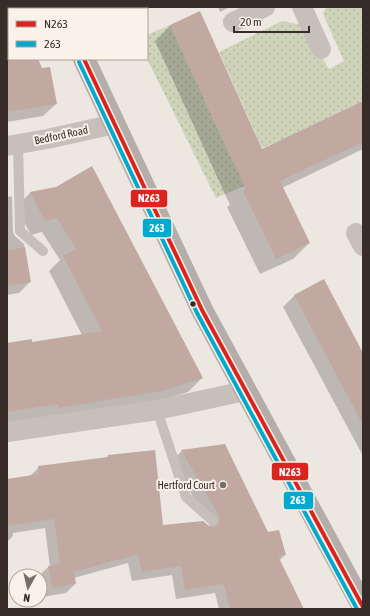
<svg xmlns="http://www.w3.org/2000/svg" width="370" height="616" viewBox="0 0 370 616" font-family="'Asap Condensed',sans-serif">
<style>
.grass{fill:url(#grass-dots)}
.shadow{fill:#0003}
.building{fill:#c1a9a2}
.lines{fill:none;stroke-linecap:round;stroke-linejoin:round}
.service{stroke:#c6bfba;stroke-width:10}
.minor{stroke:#c6bfba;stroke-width:20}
.primary{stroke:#b5ada9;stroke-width:22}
.bus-1-casing{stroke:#faf1e8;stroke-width:7}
.bus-2-casing{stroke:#faf1e8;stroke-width:7}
.bus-1{stroke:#dc241f;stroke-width:4}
.bus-2{stroke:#00a9ce;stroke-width:4}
.bus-dot{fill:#372c28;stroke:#faf1e8;stroke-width:1.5}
.poi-dot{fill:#776d69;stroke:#faf1e8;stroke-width:1.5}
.labels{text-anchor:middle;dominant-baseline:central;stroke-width:4;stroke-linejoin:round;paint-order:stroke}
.street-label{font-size:11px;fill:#372c28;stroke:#faf1e8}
.poi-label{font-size:11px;fill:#372c28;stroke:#faf1e8;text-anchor:end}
.line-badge{stroke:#faf1e8;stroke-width:1.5}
.badge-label{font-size:11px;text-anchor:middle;font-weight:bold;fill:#fff}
</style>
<defs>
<pattern id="grass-dots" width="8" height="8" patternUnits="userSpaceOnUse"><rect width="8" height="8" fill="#cfd3ba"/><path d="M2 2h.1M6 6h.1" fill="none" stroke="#b2b5a0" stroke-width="1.8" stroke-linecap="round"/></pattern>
</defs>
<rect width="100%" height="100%" fill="#ede7e1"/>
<path class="grass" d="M326 7H363V101L284 139 262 148 219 52 282 21 302 25 329 69 344 61 323 14Z
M170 25 233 162 246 157 256 181 216 198 147 59V35Z"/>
<path class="shadow" d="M7 7H15V9H9V59H37L56 104 43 116 7 122Z
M93 7H119L115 9H94Z
M218 7H230L220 12Z
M199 12 262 151 363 102V149L282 188 309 243 293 259 260 274 227 207 230 205 155 41 170 26Z
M56 188 202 378 188 392 145 405 7 424V344L31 343 82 335 49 271 60 260 42 232 31 235 16 207 31 192Z
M12 196 13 232 15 236 24 244 30 282 19 293 7 295V197Z
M323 280 363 355V456L283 307 294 296Z
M182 451 267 533 285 555 279 561 303 609H219L215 593 176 599 172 575 132 581 128 563 74 578 75 584 66 593 42 597 39 576 48 567H50L45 528 13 533V536L7 542V480L29 477 39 467 106 459 108 456 163 526 212 530 172 460Z"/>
<path class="building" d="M200 11 262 149 363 101V142L280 181 310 243 276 259 243 191 246 189 170 25Z
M7 59H38L42 68 50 67 57 104 7 112Z
M92 166 203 378 161 391 149 393 148 391V393L58 408V404L7 412V343L32 339V342L102 331 63 256 76 249 57 218 45 221 30 192 56 187Z
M25 247 31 282 7 286V250Z
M324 279 363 353V425L294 295Z
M225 444 268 532 279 530 286 555 278 556 304 609H230L224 584 185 590 181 566 142 572 138 554 74 572 76 584 52 588 48 566 60 564 54 519 7 526V479L39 474 38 466 108 457V455L155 450 163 525 203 521 209 526 212 527H215L219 523V519H221L181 450Z"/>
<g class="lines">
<path class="service" d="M18 144 20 231 43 251
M157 410 186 497 213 521"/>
<path class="minor" d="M302 7 321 49
M233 22 265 7
M7 146 47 139 115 124
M356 233 363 246
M7 432 157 410 245 391"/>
<path class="primary" d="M58 7 59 9
M84 59 202 310 363 607"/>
<defs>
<path id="bus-1" d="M84 59 202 310 363 607"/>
<path id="bus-2" d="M79 62 197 313 357 609"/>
</defs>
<use href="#bus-1" class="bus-1-casing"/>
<use href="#bus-2" class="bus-2-casing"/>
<use href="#bus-1" class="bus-1"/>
<use href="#bus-2" class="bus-2"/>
</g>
<circle class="bus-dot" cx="193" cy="304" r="3.5"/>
<circle class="poi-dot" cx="223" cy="485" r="4"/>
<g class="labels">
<g class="street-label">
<text transform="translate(61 135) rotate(-12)">Bedford Road</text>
</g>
<g class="poi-label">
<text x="215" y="485">Hertford Court</text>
</g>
</g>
<g class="line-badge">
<rect x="130" y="189" width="38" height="19" rx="4" fill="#dc241f"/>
<rect x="142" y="218" width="30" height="20" rx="4" fill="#00a9ce"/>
<rect x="271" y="462" width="38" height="19" rx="4" fill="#dc241f"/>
<rect x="283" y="491" width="31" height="19" rx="4" fill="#00a9ce"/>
</g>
<g class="badge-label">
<text x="149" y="202">N263</text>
<text x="157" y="232">263</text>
<text x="290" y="476">N263</text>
<text x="298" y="504">263</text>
</g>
<rect width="370" height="616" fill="none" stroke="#372c28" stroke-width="16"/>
<rect x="8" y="8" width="140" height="52" fill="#faf1e8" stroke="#aca29b"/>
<rect x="16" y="21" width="20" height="6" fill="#dc241f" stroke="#aca29b"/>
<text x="44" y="28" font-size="12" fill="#372c28">N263</text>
<rect x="16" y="41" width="20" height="6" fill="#00a9ce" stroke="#aca29b"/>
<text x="44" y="48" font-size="12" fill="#372c28">263</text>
<g transform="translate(28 588) rotate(188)"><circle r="19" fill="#faf1e8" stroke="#aca29b"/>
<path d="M0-3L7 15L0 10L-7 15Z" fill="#776d69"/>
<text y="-6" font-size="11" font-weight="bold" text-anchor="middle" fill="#372c28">N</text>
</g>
<path d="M234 26v6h75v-6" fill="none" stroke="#372c28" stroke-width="2"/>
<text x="240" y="26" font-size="12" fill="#372c28" stroke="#faf1e8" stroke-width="3" paint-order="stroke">20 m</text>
</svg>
